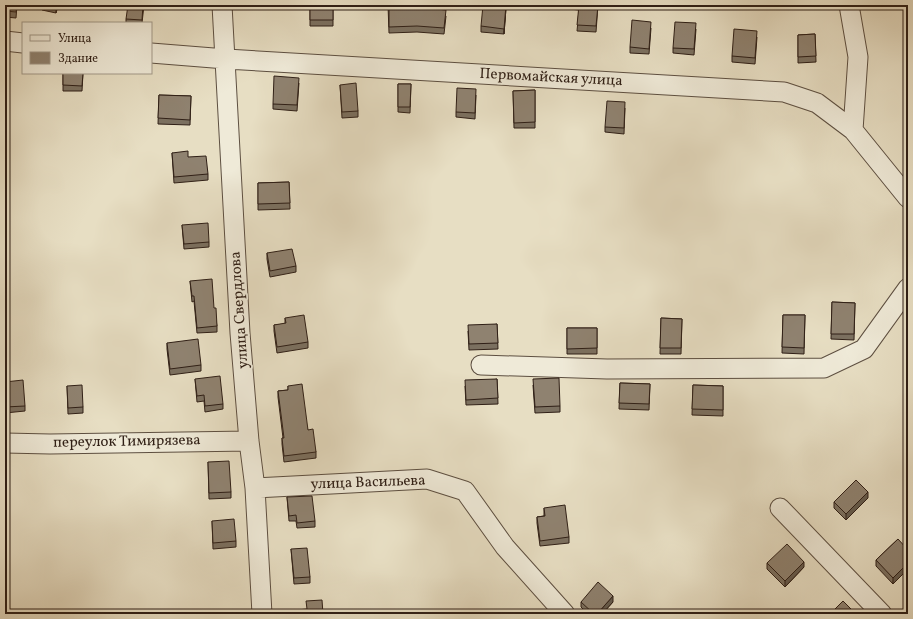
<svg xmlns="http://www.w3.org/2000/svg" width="913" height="619" viewBox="0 0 913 619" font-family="Vollkorn,serif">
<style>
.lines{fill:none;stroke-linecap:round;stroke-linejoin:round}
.minor-casing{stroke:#5d4f41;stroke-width:21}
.minor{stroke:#efead8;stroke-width:19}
.wall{fill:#7b7060;stroke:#2f1f16}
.shaded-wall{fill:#645b4e;stroke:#2f1f16}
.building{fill:#8f8270;stroke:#2f1f16}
.labels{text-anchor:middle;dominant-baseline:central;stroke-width:3.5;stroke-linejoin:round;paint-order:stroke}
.street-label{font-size:15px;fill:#2f1f16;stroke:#efead8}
</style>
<rect width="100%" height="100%" fill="#e7dec3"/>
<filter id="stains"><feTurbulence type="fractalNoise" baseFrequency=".005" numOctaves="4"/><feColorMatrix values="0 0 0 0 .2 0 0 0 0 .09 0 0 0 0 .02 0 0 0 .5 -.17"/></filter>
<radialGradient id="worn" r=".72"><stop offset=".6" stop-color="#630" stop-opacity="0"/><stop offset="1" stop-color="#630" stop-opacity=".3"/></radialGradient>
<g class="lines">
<defs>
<path id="minor" d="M222 5 240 333 249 441 255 488 262 614
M849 5 858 57 853 130
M5 41 23 43
M151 53 226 59 784 92 817 103 853 130 908 198
M481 365 607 369 824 368 864 349 908 288
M5 443 50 444 249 441
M255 488 427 479 465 491 505 547 565 614
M780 508 882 614"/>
</defs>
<use href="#minor" class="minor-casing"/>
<use href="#minor" class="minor"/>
</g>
<path class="wall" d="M5 5H17L16 18 5 17Z
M42 5H58L56 13 42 10Z
M144 5 142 23H126V19Z
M310 5H333V26H310Z
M388 5 446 16 444 34 417 32 389 33Z
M531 5H598L596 32 577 31 579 10Z
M506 8 504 34 481 32V26Z
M651 28 649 54 630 53V47Z
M696 29 694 55 673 53V48Z
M815 34 816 62 798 63V35Z
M757 37 755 64 732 62V56Z
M63 73H83L82 91H63Z
M299 83 297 111 273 109V104Z
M398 84H411L410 113 398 112Z
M340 85 358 111V117L342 118Z
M535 90V128H514L513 91Z
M159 95 191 96 190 125 158 124Z
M476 95 475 119 456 117V112Z
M625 108 624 134 605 132V127Z
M172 153 188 157 208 174V180L174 183Z
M289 182 290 209 258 210V183Z
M182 225 209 242V247L184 249Z
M267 253 296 266V272L270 277 267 259Z
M190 281 214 308 217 326V332L197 333 194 301 192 302Z
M832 302 855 303 854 340 831 339Z
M783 315H805L804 354 782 353Z
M285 318 308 342V348L277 353 274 331V325L285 324Z
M661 318 682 319 681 354H660Z
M497 324 498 349 469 350 468 331Z
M567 328H597V354H567Z
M167 343 201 365V371L170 375 167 349Z
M195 379 223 404V409L205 412 204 401 197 402Z
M497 379 498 404 466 405 465 386Z
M5 382 25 406V411L5 413Z
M620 383 650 384 649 410 619 409Z
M533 385 560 406V412L535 413Z
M693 385 723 386V416L692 415Z
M67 386 83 407V413L68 414Z
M288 386 308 430 316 452V458L284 462 282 444V438H283L278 397V391L288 390Z
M208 462 231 492V498L209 499Z
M287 497 315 521V527L297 528 296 521H289Z
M868 498 846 520 834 508V502Z
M544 508 569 537V543L540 546 537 523V517L544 516Z
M212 521 236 541V547L213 549Z
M898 539 893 584 876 566V560Z
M291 549 310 577V583L294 584Z
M767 563 804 567 785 587 767 569Z
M581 602H613L602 614H588L581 607Z"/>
<path class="shaded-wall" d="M57 5H58L56 13V7Z
M506 5V8L504 34V29Z
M868 492V498L846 520V514Z
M804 562V567L785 587V581Z
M908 563V569L893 584V578Z
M613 596V602L602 614H597Z"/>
<path class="building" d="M5 5H17L16 12 5 11Z
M45 5H57L56 7Z
M128 5H143L142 20 126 19Z
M310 5H333V20H310Z
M389 5H407V6L446 10 444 28 417 26 389 27Z
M483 5H506L504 29 481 26Z
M579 5H598L596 26 577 25Z
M632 20 651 22 649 49 630 47Z
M675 22 696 23 694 49 673 48Z
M734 29 757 31 755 58 732 56Z
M815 34 816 56 798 57V35Z
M63 73H83L82 86 63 85Z
M274 76 299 78 297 105 273 104Z
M356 83 358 111 342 112 340 85Z
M398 84H411L410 107H398Z
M457 88 476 89 475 113 456 112Z
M535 90V122L514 123 513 91Z
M159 95 191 96 190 120 158 118Z
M607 101 625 102 624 128 605 127Z
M188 151V157L206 156 208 174 174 177 172 153Z
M289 182 290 203 258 204V183Z
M208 223 209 242 184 244 182 225Z
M292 249 296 266 270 271 267 253Z
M212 279 214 308H216L217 326 197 328 194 296H192L190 281Z
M832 302 855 303 854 334H831Z
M304 315 308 342 277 347 274 325 286 323 285 318Z
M783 315H805L804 348 782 347Z
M661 318 682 319 681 348H660Z
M497 324 498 343 469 344 468 325Z
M567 328H597V348L567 349Z
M198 339 201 365 170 369 167 343Z
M220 376 223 404 205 406 204 395 197 396 195 379Z
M559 378 560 406 535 407 533 379Z
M497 379 498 398 466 400 465 380Z
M23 380 25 406 5 407V382Z
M620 383 650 384 649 404 619 403Z
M302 384 308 430 313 429 316 452 284 456 282 438H284L278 391 288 390V386Z
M82 385 83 407 68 408 67 386Z
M693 385 723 386V410L692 409Z
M229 461 231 492 209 493 208 462Z
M856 480 868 492 846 514 834 502Z
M312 496 315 521 297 523 296 515 289 516 287 497Z
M565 505 569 537 540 541 537 517 545 516 544 508Z
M234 519 236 541 213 543 212 521Z
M898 539 908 550V563L893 578 876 560Z
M787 544 804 562 785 581 767 563Z
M307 548 310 577 294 578 291 549Z
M598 582 613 596 597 614H594L581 602Z
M322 600 323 614H297V610L307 609 306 601Z
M843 601 856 614H830Z"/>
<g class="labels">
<g class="street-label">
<text transform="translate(551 78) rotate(3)">Первомайская улица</text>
<text transform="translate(240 310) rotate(-94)">улица Свердлова</text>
<text transform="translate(127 442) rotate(-1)">переулок Тимирязева</text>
<text transform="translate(368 483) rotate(-2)">улица Васильева</text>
</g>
</g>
<rect width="913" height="619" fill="none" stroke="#e7dec3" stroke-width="20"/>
<rect x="6" y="6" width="901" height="607" fill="none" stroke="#2f1f16" stroke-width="2"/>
<rect x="10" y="10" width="893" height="599" fill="none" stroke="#2f1f16"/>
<rect x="22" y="22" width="130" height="52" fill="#efead8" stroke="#a2998a"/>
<rect x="30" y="35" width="20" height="6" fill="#efead8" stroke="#a2998a"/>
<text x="58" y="42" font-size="12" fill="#2f1f16">Улица</text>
<rect x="30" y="52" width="20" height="12" fill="#8f8270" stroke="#a2998a"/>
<text x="58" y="62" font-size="12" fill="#2f1f16">Здание</text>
<rect width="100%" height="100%" filter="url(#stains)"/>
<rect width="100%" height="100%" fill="url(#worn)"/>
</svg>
